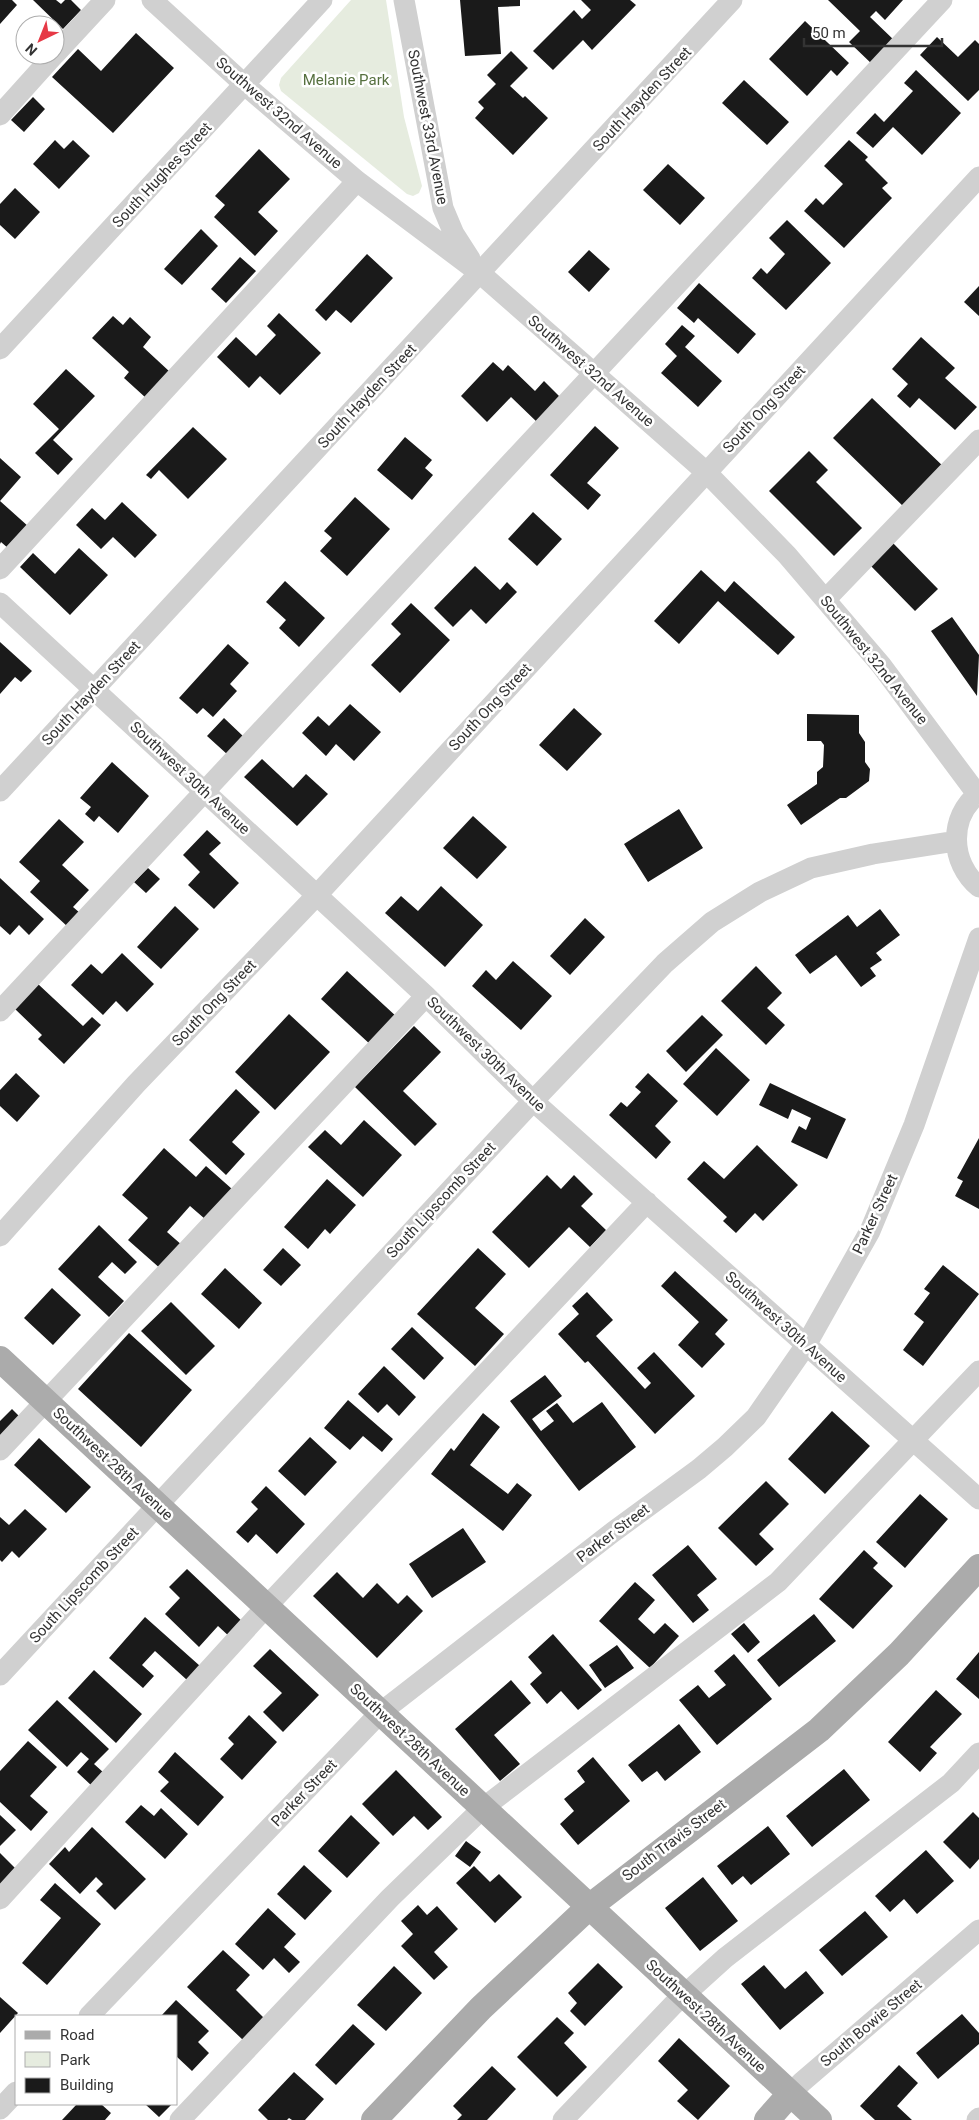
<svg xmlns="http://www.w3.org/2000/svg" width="979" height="2120" viewBox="0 0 979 2120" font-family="Roboto,sans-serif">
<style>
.green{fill:#e6ecdf}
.building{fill:#1a1a1a}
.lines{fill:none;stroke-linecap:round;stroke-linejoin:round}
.minor{stroke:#d0d0d0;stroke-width:21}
.major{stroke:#ababab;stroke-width:26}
.labels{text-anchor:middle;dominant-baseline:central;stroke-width:5;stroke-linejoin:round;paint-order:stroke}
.park-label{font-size:15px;fill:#56703f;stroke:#fff}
.street-label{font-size:15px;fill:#333;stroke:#fff}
</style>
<rect width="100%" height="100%" fill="#fff"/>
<path class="green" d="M351 0H386L404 117 422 186 419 193 413 196 407 194 281 91 279 85 281 78Z"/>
<path class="building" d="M0 0H12L17 5 0 24Z
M33 0H56L61 4 65 0H71L81 10 63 29Z
M460 0H520V6L498 7 501 54 465 56Z
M581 0H630L636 5 592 50 583 40 553 70 533 51 574 10 582 19 591 10Z
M828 0H903L885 20 876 11 870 17 896 42 874 66 849 42 860 31Z
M805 21 849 63 837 76 831 70 807 96 769 59Z
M136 33 174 68 113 133 52 77 78 49 101 71Z
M937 37 958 57 975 40 979 44V90L968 101 920 55Z
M511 51 528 68 510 86 523 98 525 96 548 118 513 155 475 118 484 108 478 102 496 84 487 75Z
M916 70 961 113 922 155 893 127 873 148 856 133 875 113 884 122 913 91 904 83Z
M744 80 789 122 767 145 722 103Z
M33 97 45 109 24 132 11 120Z
M55 140 64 149 73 140 90 156 59 189 33 164Z
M849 140 868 157 865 160 888 183 882 188 892 198 844 248 804 211 816 198 823 205 843 184 824 166Z
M259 149 290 179 258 212 278 231 255 256 214 217 225 205 215 196Z
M668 164 705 198 680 225 643 190Z
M15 188 40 212 15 239 0 225V204Z
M787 220 831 263 786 310 752 278 761 268 767 274 785 254 769 238Z
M201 229 218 246 182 285 164 269Z
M589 250 610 269 589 292 568 272Z
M367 254 393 278 351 323 336 310 326 321 315 310Z
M240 257 256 271 226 303 211 289Z
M699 283 756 334 738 354 698 318 694 323 677 308Z
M979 286V316L964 302Z
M279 313 321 353 280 395 260 376 249 388 217 357 236 337 256 356 276 335 267 326Z
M113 316 123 325 130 317 151 337 143 347 170 372 146 398 124 378 129 372 92 338Z
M682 325 695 336 685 347 722 381 698 407 661 373 677 356 665 344Z
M921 337 955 368 945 378 977 407 955 430 919 398 910 408 897 396 908 384 892 369Z
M493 362 503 371 508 365 535 391 544 381 563 400 539 424 511 397 487 422 461 396Z
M66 369 95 396 53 440 73 459 58 475 35 453 59 429 33 404Z
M872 398 946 469 906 509 833 438Z
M595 426 619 448 587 483 601 495 588 510 550 475Z
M193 427 227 459 188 499 159 470 151 479 146 475Z
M405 437 432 460 425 468 433 475 412 500 377 470Z
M809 451 828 470 816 482 862 528 834 556 769 491Z
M0 458 21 477 0 501 29 527 9 549 1 542 0 544Z
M355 497 390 529 347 576 320 551 332 538 324 531Z
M122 502 157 535 135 558 113 537 101 549 76 525 92 508 105 520Z
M533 512 562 539 537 566 508 539Z
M892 542 938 589 915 611 869 564Z
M79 548 108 575 70 615 20 567 33 553 55 574Z
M475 566 500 590 507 582 517 592 486 624 471 609 453 627 434 608Z
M701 570 725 592 734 581 795 637 778 655 718 601 679 644 654 621Z
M285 581 325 618 299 647 279 628 286 620 266 602Z
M411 603 450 640 400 693 371 665 401 634 391 624Z
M952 617 979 655 977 696 931 631Z
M0 642 32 671 21 682 15 677 0 694Z
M228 644 249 663 230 684 237 691 213 717 203 708 197 714 179 698Z
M350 704 381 732 354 761 336 744 326 756 302 733 318 716 329 726Z
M574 708 602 734 567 771 539 745Z
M807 714 859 715V733L865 742V762L870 769 869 781 846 798H840L801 825 787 805 817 784V772L823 767 824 745 821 741H807Z
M224 718 244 737 228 755 207 736Z
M262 759 293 788 306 774 328 794 297 826 244 777Z
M112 762 149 796 118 833 99 816 94 822 85 814 91 807 80 798Z
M679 809 703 848 648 882 624 844Z
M473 816 507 847 477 879 443 848Z
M59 819 84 842 62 865 89 890 73 907 80 913 68 927 30 892 40 881 19 862Z
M207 830 221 843 209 854 239 883 214 909 188 885 200 872 183 855Z
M148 868 160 879 146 893 134 882Z
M0 878 44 919 29 935 19 925 10 935 0 926Z
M441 886 483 925 445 967 385 913 401 896 418 911Z
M175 906 199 929 161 969 137 947Z
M880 909 900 935 876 953 882 960 870 968 876 976 861 987 836 955 810 974 795 955 848 915 857 927Z
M585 918 605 937 570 975 550 956Z
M122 953 154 984 127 1012 116 1001 103 1015 71 985 91 964 102 974Z
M513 961 552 996 521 1030 472 986 486 970 496 980Z
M756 966 782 993 767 1008 785 1025 766 1045 721 1001Z
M347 971 398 1018 372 1046 321 999Z
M38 984 83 1026 92 1017 101 1025 64 1064 38 1039 42 1035 15 1009Z
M289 1014 330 1052 275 1110 235 1072Z
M702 1015 723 1035 686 1072 666 1051Z
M414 1026 441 1052 403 1091 437 1124 415 1146 355 1087Z
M716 1048 750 1080 717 1116 683 1084Z
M16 1073 40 1096 17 1122 0 1106V1090Z
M648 1073 678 1101 655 1126 671 1142 656 1159 609 1115 621 1102 627 1107 641 1092 635 1087Z
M770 1083 846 1119 827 1159 791 1142 799 1126 806 1130 811 1118 792 1109 788 1119 759 1105Z
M236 1089 260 1112 232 1142 245 1154 226 1175 189 1140Z
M364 1120 402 1155 363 1197 308 1147 325 1130 341 1145Z
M979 1138V1209L955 1196 963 1181 957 1178Z
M757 1145 798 1185 763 1221 755 1213 736 1233 723 1221 727 1217 687 1179 704 1161 724 1179Z
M164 1148 196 1177 206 1166 232 1189 205 1219 190 1206 167 1232 183 1246 162 1270 128 1240 148 1218 122 1195Z
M547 1175 561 1189 574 1175 593 1194 581 1206 606 1230 590 1247 569 1227 529 1268 492 1232Z
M327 1179 356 1205 330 1234 325 1229 308 1249 284 1227Z
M99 1225 137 1262 125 1274 112 1262 98 1277 124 1301 109 1317 58 1269Z
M283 1248 301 1265 281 1286 263 1270Z
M478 1248 506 1274 475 1308 504 1334 475 1366 417 1314Z
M943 1265 979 1294 923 1366 903 1350 924 1322 914 1314 930 1293 924 1289Z
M225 1268 262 1303 239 1329 201 1294Z
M675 1271 728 1320 715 1334 725 1344 702 1368 678 1345 699 1322 661 1286Z
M52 1288 81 1315 53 1345 24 1318Z
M587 1292 613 1320 596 1336 645 1389 651 1383 637 1368 654 1352 695 1396 655 1434 588 1361 585 1363 558 1334 579 1314 572 1306Z
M171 1302 215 1346 186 1375 141 1331Z
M412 1327 444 1358 424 1380 391 1349Z
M129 1333 192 1390 141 1447 78 1389Z
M384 1366 416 1397 399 1416 387 1404 378 1413 358 1394Z
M545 1375 562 1396 532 1419 541 1431 554 1421 546 1411 557 1403 573 1423 602 1402 636 1447 579 1491 510 1401Z
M348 1400 393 1439 382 1452 363 1436 350 1450 324 1428Z
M12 1409 23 1420 0 1443V1421Z
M832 1411 870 1446 825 1494 788 1459Z
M483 1413 500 1427 470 1465 508 1494 517 1483 532 1495 503 1531 431 1474 451 1448 454 1451Z
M310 1437 337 1462 305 1496 278 1471Z
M39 1438 91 1487 66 1513 14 1465Z
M766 1481 789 1504 759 1534 774 1549 756 1566 718 1528Z
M266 1486 305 1524 277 1554 256 1534 248 1543 236 1532 258 1509 251 1502Z
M920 1494 948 1519 905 1568 876 1542Z
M25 1509 47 1529 19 1558 12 1551 2 1562 0 1560V1517L9 1525Z
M463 1528 486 1562 432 1598 409 1564Z
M688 1545 717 1579 697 1595 709 1610 693 1623 652 1575Z
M864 1550 878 1563 873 1568 893 1586 853 1629 819 1599Z
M187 1569 245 1624 231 1638 218 1626 199 1647 165 1614 180 1598 169 1587Z
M337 1572 363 1598 377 1583 398 1604 407 1595 423 1611 377 1658 313 1596Z
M635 1582 655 1600 638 1619 654 1634 665 1623 679 1636 650 1668 599 1621Z
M814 1614 836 1641 779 1687 757 1660Z
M145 1617 200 1666 187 1680 155 1651 142 1665 154 1676 143 1688 109 1658Z
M744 1623 760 1642 748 1653 731 1634Z
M553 1634 602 1690 578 1710 561 1691 547 1704 530 1684 542 1673 528 1657Z
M617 1645 634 1668 605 1688 589 1665Z
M270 1649 319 1695 283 1732 263 1712 282 1693 253 1666Z
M979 1652V1699L956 1679Z
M734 1654 772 1699 717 1745 679 1700 698 1685 709 1698 726 1685 714 1671Z
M94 1670 142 1714 116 1743 68 1698Z
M511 1680 531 1703 494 1735 520 1764 500 1781 455 1729Z
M936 1690 962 1714 930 1747 937 1753 920 1772 888 1742Z
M57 1700 109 1749 94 1764 104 1773 92 1786 77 1772 89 1759 81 1752 67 1767 28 1730Z
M249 1715 277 1742 242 1780 220 1759 234 1744 228 1738Z
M679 1724 701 1752 665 1781 657 1771 642 1782 628 1765Z
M28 1741 57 1767 30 1796 48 1812 31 1831 0 1802V1771Z
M175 1752 224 1797 198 1826 160 1791 169 1782 158 1772Z
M593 1757 630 1801 578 1845 560 1824 574 1811 564 1799 585 1782 577 1771Z
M844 1769 870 1800 812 1847 786 1816Z
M396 1770 442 1817 428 1830 414 1816 393 1836 362 1804Z
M141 1805 154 1816 161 1808 188 1834 165 1859 125 1822Z
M973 1812 979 1818V1859L970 1869 943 1842Z
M0 1815 16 1830 0 1846Z
M351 1815 380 1843 347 1878 318 1851Z
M768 1826 790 1854 751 1885 743 1876 732 1885 717 1866Z
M92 1827 146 1879 115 1910 96 1891 103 1884 96 1877 80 1894 49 1864 65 1847 69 1852Z
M466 1841 481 1852 470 1867 455 1856Z
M926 1850 954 1881 917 1914 904 1899 890 1912 875 1896Z
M0 1853 17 1870 0 1888Z
M304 1865 332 1891 305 1920 277 1894Z
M474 1866 490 1882 499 1874 522 1897 495 1923 456 1883Z
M703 1877 738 1921 700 1951 665 1908Z
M55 1883 101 1924 47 1985 22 1963 61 1918 40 1900Z
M418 1905 427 1915 437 1906 458 1929 434 1952 448 1967 434 1980 401 1946 413 1934 401 1921Z
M268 1908 296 1934 284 1947 300 1962 289 1973 274 1958 263 1970 235 1944Z
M865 1911 888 1937 842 1976 819 1950Z
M223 1950 250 1975 236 1990 264 2018 243 2040 187 1987Z
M598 1963 623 1987 585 2026 570 2011 577 2003 568 1993Z
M764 1965 785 1989 806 1971 824 1993 780 2030 741 1984Z
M394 1966 422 1993 386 2031 357 2005Z
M0 1997 18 2013 0 2033Z
M176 2000 209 2031 198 2042 209 2053 192 2071 176 2056V2016H161Z
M962 2014 979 2033V2044L938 2079 916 2053Z
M557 2017 574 2033 564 2043 587 2067 557 2097 517 2057Z
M353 2024 375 2044 336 2085 315 2065Z
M679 2038 730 2086 698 2120 677 2101 688 2090 658 2061Z
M899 2065 918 2083 897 2106 912 2120H875L860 2106Z
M492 2066 516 2089 487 2120H457L462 2115 453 2106Z
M294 2072 324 2099 305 2120H292L289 2118 287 2120H268L258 2110Z
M77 2104H101L111 2113 105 2120H62Z
M145 2104H172L159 2117Z"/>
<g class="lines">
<path class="minor" d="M152 0 245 85 357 181 481 274 706 472 787 555 881 665 977 794
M404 0 443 208 454 234 470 259
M55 54 105 0
M0 115 54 55
M0 349 322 0
M0 569 357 181
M826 599 979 440
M0 603 426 996 533 1101 979 1499
M0 791 732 0
M979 793C948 817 950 863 979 887
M0 1011 942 0
M0 1236 136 1084 316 896 979 177
M0 1450 426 996
M0 1675 533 1101 665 963 712 922 760 892 811 868 873 854 956 841
M0 1899 267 1606 647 1202
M89 2016 380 1713 613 1532 699 1469 725 1447 756 1417 806 1345 870 1231 914 1125 979 938
M790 2094 802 2082 979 1930
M0 2109 16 2092
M180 2120 390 1898 483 1808 778 1582 979 1371
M563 2120 673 2005 725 1958 951 1783 979 1753
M977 2120 979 2118"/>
<path class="major" d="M0 1359 819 2120
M374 2120 481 2008 589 1907 819 1730 899 1654 979 1567
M767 2120 790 2094"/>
</g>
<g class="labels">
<g class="park-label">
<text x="346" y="80">Melanie Park</text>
</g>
<g class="street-label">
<text transform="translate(642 99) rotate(-47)">South Hayden Street</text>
<text transform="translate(279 113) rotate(41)">Southwest 32nd Avenue</text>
<text transform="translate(428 127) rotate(79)">Southwest 33rd Avenue</text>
<text transform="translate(162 175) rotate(-47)">South Hughes Street</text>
<text transform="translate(591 371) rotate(41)">Southwest 32nd Avenue</text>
<text transform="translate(367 396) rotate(-47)">South Hayden Street</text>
<text transform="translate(764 409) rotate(-47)">South Ong Street</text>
<text transform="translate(874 660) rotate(51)">Southwest 32nd Avenue</text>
<text transform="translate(91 693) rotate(-47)">South Hayden Street</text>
<text transform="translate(490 707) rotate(-47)">South Ong Street</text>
<text transform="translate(190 778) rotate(43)">Southwest 30th Avenue</text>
<text transform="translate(214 1003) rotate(-46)">South Ong Street</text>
<text transform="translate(486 1054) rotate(44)">Southwest 30th Avenue</text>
<text transform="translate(441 1200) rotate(-47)">South Lipscomb Street</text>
<text transform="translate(875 1214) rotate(-65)">Parker Street</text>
<text transform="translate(786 1327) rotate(42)">Southwest 30th Avenue</text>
<text transform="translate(113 1464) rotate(43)">Southwest 28th Avenue</text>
<text transform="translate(613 1533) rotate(-37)">Parker Street</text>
<text transform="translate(84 1585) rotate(-47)">South Lipscomb Street</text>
<text transform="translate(410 1740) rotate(43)">Southwest 28th Avenue</text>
<text transform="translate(304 1793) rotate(-46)">Parker Street</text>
<text transform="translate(674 1840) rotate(-37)">South Travis Street</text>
<text transform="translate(706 2016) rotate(43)">Southwest 28th Avenue</text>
<text transform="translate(871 2023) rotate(-40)">South Bowie Street</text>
</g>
</g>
<rect x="15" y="2015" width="162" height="90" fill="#ffffff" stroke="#adadad"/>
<rect x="25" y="2031" width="25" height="8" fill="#ababab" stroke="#adadad"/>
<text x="60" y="2040" font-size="15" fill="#333333">Road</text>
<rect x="25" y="2052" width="25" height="15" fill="#e6ecdf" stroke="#adadad"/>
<text x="60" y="2065" font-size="15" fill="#333333">Park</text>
<rect x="25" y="2078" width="25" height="15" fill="#1a1a1a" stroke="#adadad"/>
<text x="60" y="2090" font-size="15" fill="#333333">Building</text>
<g transform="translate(40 40) rotate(223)"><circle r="24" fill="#ffffff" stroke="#adadad"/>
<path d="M0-4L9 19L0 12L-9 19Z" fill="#e63946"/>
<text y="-8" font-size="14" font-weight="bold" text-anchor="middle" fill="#333333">N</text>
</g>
<path d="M804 38v8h138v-8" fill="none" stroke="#333333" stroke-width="2.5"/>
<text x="812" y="38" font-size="15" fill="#333333" stroke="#ffffff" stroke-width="4" paint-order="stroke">50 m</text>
</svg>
